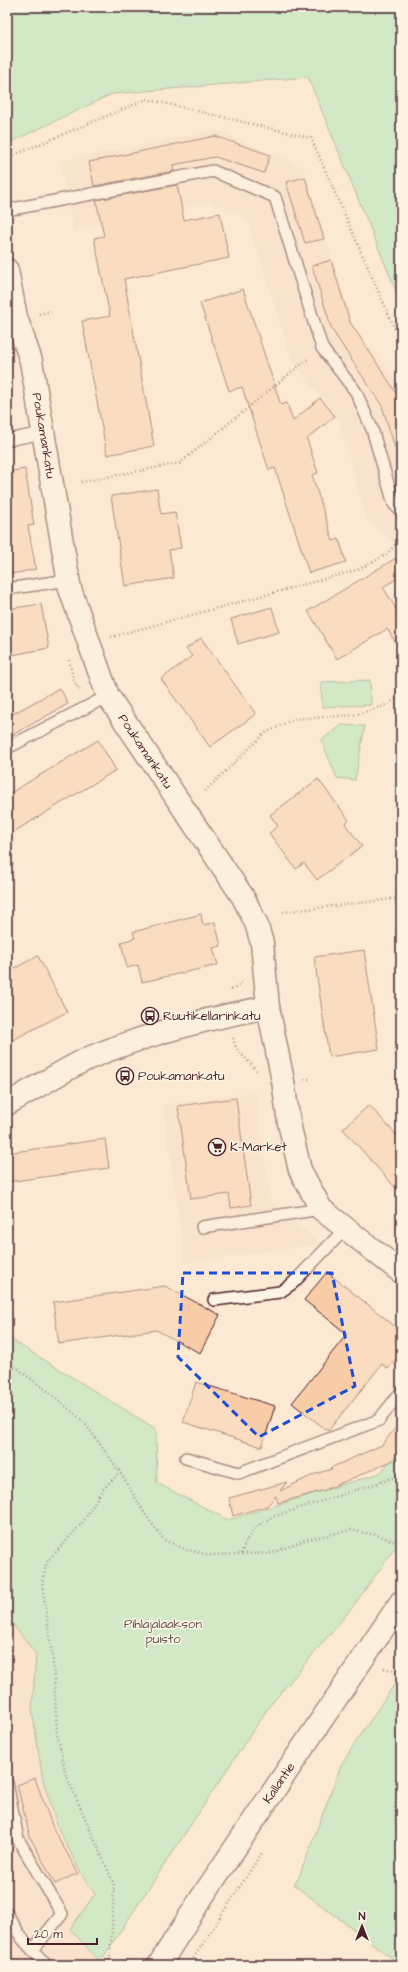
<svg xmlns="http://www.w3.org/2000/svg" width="408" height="1972" viewBox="0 0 408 1972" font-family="'Architects Daughter',sans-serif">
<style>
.built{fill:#f6dcc3}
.green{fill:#9fe7b6;stroke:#748370}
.building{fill:#f9cca8;stroke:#4a1f2b}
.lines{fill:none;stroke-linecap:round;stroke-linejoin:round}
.lane-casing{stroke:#4a1f2b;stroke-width:14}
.street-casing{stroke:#4a1f2b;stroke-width:25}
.secondary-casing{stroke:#4a1f2b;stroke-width:25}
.path{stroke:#4a1f2b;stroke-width:2.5;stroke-dasharray:1 3;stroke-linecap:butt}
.lane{stroke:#fcf5e5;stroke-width:11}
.street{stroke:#fcf5e5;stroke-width:22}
.secondary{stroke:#fcf5e5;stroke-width:22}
.marked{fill:none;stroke:#1d4ed8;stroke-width:3;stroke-dasharray:8 5;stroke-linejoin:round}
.labels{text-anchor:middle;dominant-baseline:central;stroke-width:3;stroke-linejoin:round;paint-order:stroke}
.street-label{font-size:13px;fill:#4a1f2b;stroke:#fcf5e5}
.poi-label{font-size:13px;fill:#4a1f2b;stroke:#fcf5e5;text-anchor:start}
.park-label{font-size:13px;fill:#5f514e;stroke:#fcf5e5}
</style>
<rect width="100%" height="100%" fill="#fbe9d3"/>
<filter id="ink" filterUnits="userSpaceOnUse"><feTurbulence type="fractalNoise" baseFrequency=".025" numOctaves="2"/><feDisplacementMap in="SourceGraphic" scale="8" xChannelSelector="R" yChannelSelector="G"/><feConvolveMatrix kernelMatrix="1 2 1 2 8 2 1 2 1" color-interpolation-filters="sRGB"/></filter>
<g filter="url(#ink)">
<path class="built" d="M218 130 303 167 354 328 401 385V550L366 518 339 420 292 361 247 218 210 202 73 230 60 161Z
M255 1092 271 1202 322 1244 185 1263 163 1105Z
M7 1617 36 1654 32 1710 43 1780 59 1830 82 1875 95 1894 70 1930 100 1962 98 1965H7Z"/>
<path class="green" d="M7 7H401V303L308 77 112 94 7 144Z
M370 680 371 705 322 707 321 682Z
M342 725 365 726 355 780 337 778 321 740Z
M7 1337 156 1429 157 1483 228 1520 380 1473 401 1448V1540L351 1609 268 1708 100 1962 70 1929 95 1894 82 1875 59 1830 43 1780 32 1710 36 1654 7 1617Z
M401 1674V1965L294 1885 299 1877 342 1763Z"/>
<path class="building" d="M215 136 270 155 264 173 215 157 173 165 174 171 94 186 89 162Z
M305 177 324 239 305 243 286 182Z
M177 185 184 220 220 213 229 258 124 279 154 446 107 455 82 321 110 316 94 238 104 236 96 200Z
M331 260 350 322 401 400V453L397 454 382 406 332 330 312 266Z
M243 289 281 405 287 403 293 421 320 398 335 416 307 439 318 473 312 475 333 541 339 539 346 562 309 573 275 468 269 470 242 387 229 391 200 303Z
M25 469 34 525 28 526 36 569 7 575V472Z
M157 489 161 514 175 512 181 548 169 550 174 578 125 586 111 496Z
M401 555V576L383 587 401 617V651L387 629 337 659 308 611Z
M41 604 49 648 7 656V609Z
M272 607 279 632 238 644 231 619Z
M201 638 256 714 210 747 161 679 192 656 186 649Z
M60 688 68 704 7 738V717Z
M98 740 116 770 7 836V795Z
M318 779 349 820 345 824 362 846 317 880 304 863 296 869 269 833 278 826 270 815Z
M201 914 203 925 215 922 221 946 213 948 218 965 142 982 138 965 127 968 121 942 135 938 133 932Z
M364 950 379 1049 329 1057 314 957Z
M38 956 67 1012 7 1043V972Z
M236 1098 251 1205 231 1208 229 1194 191 1199 178 1106Z
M369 1105 401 1140V1194L343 1129Z
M105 1139 109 1168 7 1182V1153Z
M327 1272 401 1331V1353L388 1369 382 1364 328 1431 292 1403 347 1334 304 1300Z
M165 1286 220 1315 200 1353 156 1330 59 1344 53 1302Z
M196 1382 275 1406 262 1447 183 1422Z
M401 1421V1450L392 1461 325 1490 278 1503 276 1496 267 1506 233 1516 229 1498 287 1482 280 1491 315 1474 332 1469 330 1468 382 1445Z
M35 1778 53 1828 78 1873 55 1884 30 1837 17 1785Z"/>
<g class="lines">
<defs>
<path id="lane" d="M7 210 213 171 275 197 322 348 356 392 372 429 394 504 401 511
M7 440 43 433
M7 589 68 580
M7 748 108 696
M202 1227 321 1209
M214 1300 280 1292 293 1283 346 1228
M186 1458 239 1473 379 1420 401 1392
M7 1783 18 1839 62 1914 33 1950
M7 1914 21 1937 46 1965"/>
<g id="street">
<path id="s1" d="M7 270 16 317 31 361 70 589 108 696 243 897 256 923 262 943 268 1007 283 1081 289 1123 300 1170 321 1209 401 1272"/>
<path d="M7 1104C32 1090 64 1070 89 1058 144 1035 209 1018 268 1007"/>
</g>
<g id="secondary">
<path id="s2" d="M159 1965 202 1897 401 1602"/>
</g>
</defs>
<use href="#lane" class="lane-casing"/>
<use href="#street" class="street-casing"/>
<use href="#secondary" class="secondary-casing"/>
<path class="path" d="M7 158 147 99 311 138 401 343
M39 314 51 311
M81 482 180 463 309 358
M111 637 357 570 386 555 401 538
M69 660 74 682 80 690
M205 791 265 733 294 719 354 715 384 706 401 696
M283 912 401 898
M231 990 239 986 242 981
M233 1038 236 1048 258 1072
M304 1079H312
M7 1364 18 1369 55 1397 84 1422 120 1472 145 1514 164 1540 187 1550 210 1555 272 1553 305 1540 351 1530 381 1536 401 1545
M241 1554C249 1532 254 1526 275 1516L390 1479 401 1472
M384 1668 401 1673
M401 1784C391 1803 395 1825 401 1845
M109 1965 112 1930 114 1884 66 1775 57 1734 53 1661 42 1583 47 1562 83 1522 102 1490 120 1472
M189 1965 263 1851"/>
<use href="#lane" class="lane"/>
<use href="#street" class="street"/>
<use href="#secondary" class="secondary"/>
</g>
</g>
<path d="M0 0H408V1972H0ZM183 1273H332L355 1386 259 1437 178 1357Z" fill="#fbe9d3" fill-opacity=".55" fill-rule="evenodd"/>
<path class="marked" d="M183 1273H332L355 1386 259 1437 178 1357Z"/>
<defs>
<symbol id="bus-ring" viewBox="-11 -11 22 22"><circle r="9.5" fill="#fcf5e5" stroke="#4a1f2b" stroke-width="1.5"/><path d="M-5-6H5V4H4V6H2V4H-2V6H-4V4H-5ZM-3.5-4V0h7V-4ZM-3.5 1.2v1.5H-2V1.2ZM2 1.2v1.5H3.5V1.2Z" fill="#4a1f2b"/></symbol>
<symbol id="supermarket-ring" viewBox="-11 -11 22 22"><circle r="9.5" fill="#fcf5e5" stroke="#4a1f2b" stroke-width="1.5"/><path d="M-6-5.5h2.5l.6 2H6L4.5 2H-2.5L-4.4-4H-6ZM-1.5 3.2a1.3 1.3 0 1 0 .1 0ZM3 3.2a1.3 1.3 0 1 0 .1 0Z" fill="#4a1f2b"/></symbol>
</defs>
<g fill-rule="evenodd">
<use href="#bus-ring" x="140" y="1006" width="20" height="20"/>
<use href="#bus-ring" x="115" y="1066" width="20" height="20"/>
<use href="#supermarket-ring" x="207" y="1137" width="20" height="20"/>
</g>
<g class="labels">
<g class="street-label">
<text stroke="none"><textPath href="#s1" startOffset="170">Poukamankatu</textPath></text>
<text stroke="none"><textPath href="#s1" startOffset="506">Poukamankatu</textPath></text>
<text stroke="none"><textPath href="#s2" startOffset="218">Kallantie</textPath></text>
</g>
<g class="poi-label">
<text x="163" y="1016">Ruutikellarinkatu</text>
<text x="138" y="1076">Poukamankatu</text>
<text x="230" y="1147">K-Market</text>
</g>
<g class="park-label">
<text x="163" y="1624">Pihlajalaakson<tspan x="163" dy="15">puisto</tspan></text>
</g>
</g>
<rect width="408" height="1972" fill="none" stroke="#fcf5e5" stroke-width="24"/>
<rect x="12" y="12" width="384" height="1948" fill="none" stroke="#4a1f2b" stroke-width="1.5" filter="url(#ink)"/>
<g transform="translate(362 1926)" stroke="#fcf5e5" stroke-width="3" paint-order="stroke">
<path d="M0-3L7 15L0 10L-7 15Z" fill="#4a1f2b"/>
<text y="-6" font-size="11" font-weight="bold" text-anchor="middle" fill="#4a1f2b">N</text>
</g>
<path d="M28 1938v6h69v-6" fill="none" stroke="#4a1f2b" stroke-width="2"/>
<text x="34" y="1938" font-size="12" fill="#4a1f2b" stroke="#fcf5e5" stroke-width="3" paint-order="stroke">20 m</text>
</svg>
